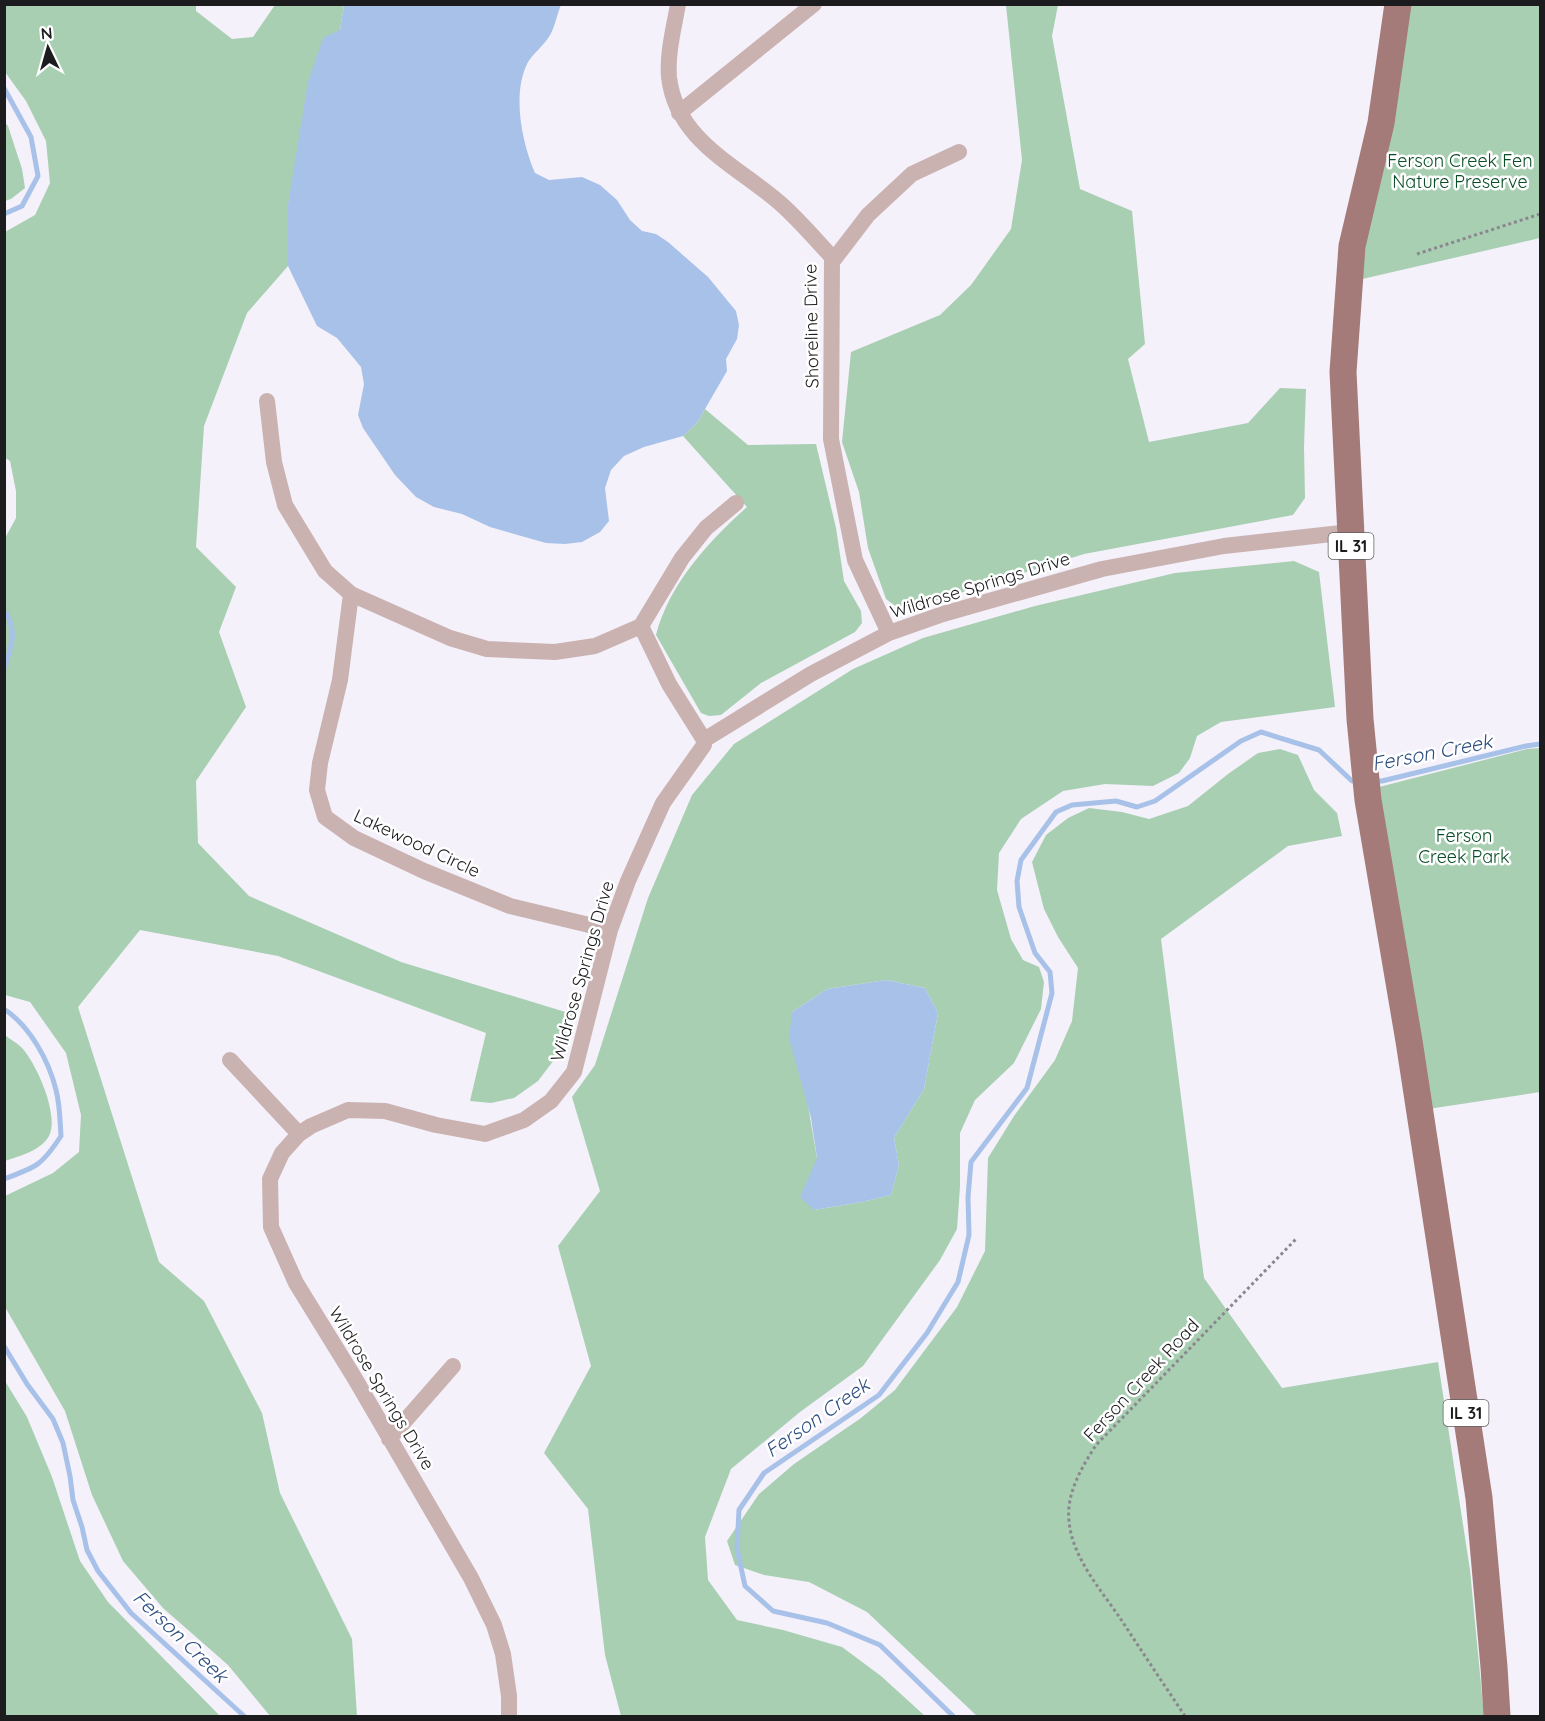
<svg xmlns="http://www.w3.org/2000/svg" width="1545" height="1721" viewBox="0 0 1545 1721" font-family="Quicksand,sans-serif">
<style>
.green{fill:#a8cfb2;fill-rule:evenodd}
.water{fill:#a8c1e8}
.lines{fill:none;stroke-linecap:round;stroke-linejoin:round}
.stream{stroke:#a8c1e8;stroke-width:5}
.path{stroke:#8a888e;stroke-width:3;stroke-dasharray:3 3;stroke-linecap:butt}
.street{stroke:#cab2b1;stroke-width:16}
.primary{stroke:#a57b79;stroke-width:27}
.labels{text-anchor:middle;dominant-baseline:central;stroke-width:5;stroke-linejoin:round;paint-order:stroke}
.shield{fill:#fff;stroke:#605f62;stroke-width:1.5}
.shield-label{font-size:16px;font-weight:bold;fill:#1c1b1e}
.park-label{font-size:18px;fill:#084d26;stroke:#fff}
.street-label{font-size:18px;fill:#1c1b1e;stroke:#fff}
.water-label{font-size:20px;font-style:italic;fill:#2e4f80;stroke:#fff}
</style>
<rect width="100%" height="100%" fill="#f4f1fb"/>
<path class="green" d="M4 5H196V11L232 39 253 37 275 5H344L340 30 288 204V266L247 313 204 426 196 547 236 587 219 632 246 707 196 781 198 843 249 896 401 962 572 1014 560 1052 538 1081 514 1098 491 1103 470 1101 486 1033 278 956 140 930 78 1007 159 1262 204 1301 262 1413 280 1493 352 1639 357 1716H270L228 1665 163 1608 123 1561 92 1495 65 1411 5 1307V1196L53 1173 79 1152 81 1115 66 1053 30 1002 5 995 4 540 16 518V491L10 461 4 457 5 232 35 215 50 183 46 141 26 101 5 72Z
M1006 5H1058L1052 36 1080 189 1132 211 1145 344 1128 359 1149 442 1248 423 1280 388 1306 389 1304 447 1305 498 1293 515 1084 554 902 611 886 599 868 548 859 492 842 442 851 352 940 315 971 285 1011 229 1022 160Z
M1404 5H1540V238L1358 280Z
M4 121 8 126 22 169 25 188 11 199 5 201Z
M705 409 748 445 816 444 836 528 844 581 861 611 862 623 855 632 761 683 721 715 709 716 701 713 656 635C669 584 709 541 747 507L683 436 697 423Z
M1294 561 1319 572 1335 707 1221 722 1197 736 1190 758 1179 773 1153 786 1105 784 1063 791 1021 819 999 853 997 890 1011 939 1023 960 1039 967 1044 982 1041 1009 1014 1063 975 1100 960 1133V1187L957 1229 940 1260 863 1366 800 1412 731 1469 705 1537 708 1580 737 1620 783 1630 842 1647 881 1676 925 1716H621L605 1655 588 1509 544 1453 591 1366 558 1246 600 1191 572 1097 595 1065 648 898 692 795 734 744 853 669 923 638 1035 606 1175 573ZM886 980 925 988 938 1013 924 1089 894 1138 899 1165 891 1195 862 1202 814 1210 817 1158 792 1012 827 989Z
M1540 748V1092L1428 1109 1379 787 1527 749Z
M1280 749 1298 755 1314 790 1337 813 1342 836 1288 846 1161 939 1204 1278 1282 1388 1438 1362 1470 1570 1484 1716H977L867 1612 809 1582 764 1575 735 1565 727 1541 759 1494 794 1464 861 1418 895 1390 957 1307 985 1251 988 1158 1014 1116 1055 1060 1072 1021 1078 968 1058 937 1044 909 1032 862 1046 835 1068 818 1089 808 1122 812 1149 819 1188 806 1228 774 1258 753Z
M5 1035C9 1039 16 1042 20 1046 36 1061 60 1116 49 1136 40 1151 20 1156 5 1161Z
M5 1381 27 1417 52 1477 80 1561 108 1602 220 1716H5Z"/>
<path class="water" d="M344 5H561C557 14 555 27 550 35 544 46 532 54 527 64 512 95 522 143 535 173L549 180 582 177 600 185 617 200 630 220 642 231 656 234 668 242 708 277 736 311 739 325 737 339 726 359 727 371 705 409 697 423 683 436 644 447 624 456 611 470 605 488 609 521 600 532 582 542 565 544 546 543 490 527 462 514 434 507 416 497 395 475 363 428 358 415 364 384 361 367 337 338 317 326 288 266V204L308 82 323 38 340 30Z
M886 980 925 988 938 1013 924 1089 894 1138 899 1165 891 1195 862 1202 814 1210 800 1197 817 1158 811 1118 789 1038 792 1012 827 989Z"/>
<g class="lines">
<path class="stream" d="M4 88 31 137 38 176 22 206 4 214
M4 614H7C17 635 11 647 4 669
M1375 781H1382L1526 746 1540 744
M4 1009C30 1026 49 1061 56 1090 60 1105 60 1121 61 1136 42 1165 37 1167 4 1179
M4 1346 27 1384 53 1419 63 1443 70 1476 73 1500 82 1527 87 1550 98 1571 131 1613 244 1716
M953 1716 880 1645 827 1623 773 1611 745 1586 737 1549 739 1510 764 1473 879 1395 927 1333 958 1282 969 1235 968 1197 971 1162 1027 1088 1052 993 1050 972 1035 953 1019 907 1017 881 1021 860 1056 812 1072 805 1116 801 1137 807 1155 801 1241 741 1261 732 1319 750 1352 781H1359"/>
<path class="path" d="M1417 254 1540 214
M1185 1716C1164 1685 1143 1653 1122 1621 1102 1591 1072 1558 1069 1521 1066 1493 1082 1467 1096 1445L1296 1239"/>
<path class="street" d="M678 4C674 28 667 53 669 77 676 141 738 166 781 204 799 220 815 239 832 257L831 439 855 560 889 633
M679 113 814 4
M832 262 868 215 912 174 959 152
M267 401 274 462 285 505 325 571 351 594 340 680 320 763 317 790 325 817 354 838 424 871 510 906 610 930
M351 594 450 638 487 649 555 652 595 646 641 626 682 558 706 528 736 503
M641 626 669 684 704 740
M230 1060 299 1134
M389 1439 453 1366
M509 1716V1696L503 1654 494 1625 471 1578 354 1377 296 1283 271 1227 270 1179 282 1153 299 1134 311 1126 348 1110 385 1111 436 1125 485 1134 524 1120 551 1101 574 1072 610 930 628 881 663 803 704 745V740L811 674 889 633 943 614 1102 569 1224 546 1350 532"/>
<path class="primary" d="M1398 4 1381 123 1352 246 1343 372 1360 719 1368 800 1409 1041 1479 1498 1494 1667 1497 1716"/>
</g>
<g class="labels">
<g class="shield">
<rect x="1328.5" y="533" width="45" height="26" rx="4.5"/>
<rect x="1443.5" y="1400" width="45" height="26" rx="4.5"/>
</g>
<g class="shield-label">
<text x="1351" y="546">IL 31</text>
<text x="1466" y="1413">IL 31</text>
</g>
<g class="park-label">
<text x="1460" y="160">Ferson Creek Fen<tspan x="1460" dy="21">Nature Preserve</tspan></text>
<text x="1464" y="835">Ferson<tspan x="1464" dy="21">Creek Park</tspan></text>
</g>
<g class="street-label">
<text transform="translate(811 326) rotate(-91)">Shoreline Drive</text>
<text transform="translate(980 585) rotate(-17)">Wildrose Springs Drive</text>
<text transform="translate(417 843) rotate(25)">Lakewood Circle</text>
<text transform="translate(582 971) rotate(-74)">Wildrose Springs Drive</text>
<text transform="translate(1141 1380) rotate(-47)">Ferson Creek Road</text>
<text transform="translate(382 1388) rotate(59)">Wildrose Springs Drive</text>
</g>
<g class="water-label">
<text transform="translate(1432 752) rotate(-11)">Ferson Creek</text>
<text transform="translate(817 1417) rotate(-35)">Ferson Creek</text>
<text transform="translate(181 1636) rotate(44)">Ferson Creek</text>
</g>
</g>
<rect width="1545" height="1721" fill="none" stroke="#1c1b1e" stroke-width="12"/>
<g transform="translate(48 48) rotate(355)" stroke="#ffffff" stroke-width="4.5" paint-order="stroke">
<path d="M0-4.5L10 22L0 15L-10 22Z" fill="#1c1b1e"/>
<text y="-9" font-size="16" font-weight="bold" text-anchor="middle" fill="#1c1b1e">N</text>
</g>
</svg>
